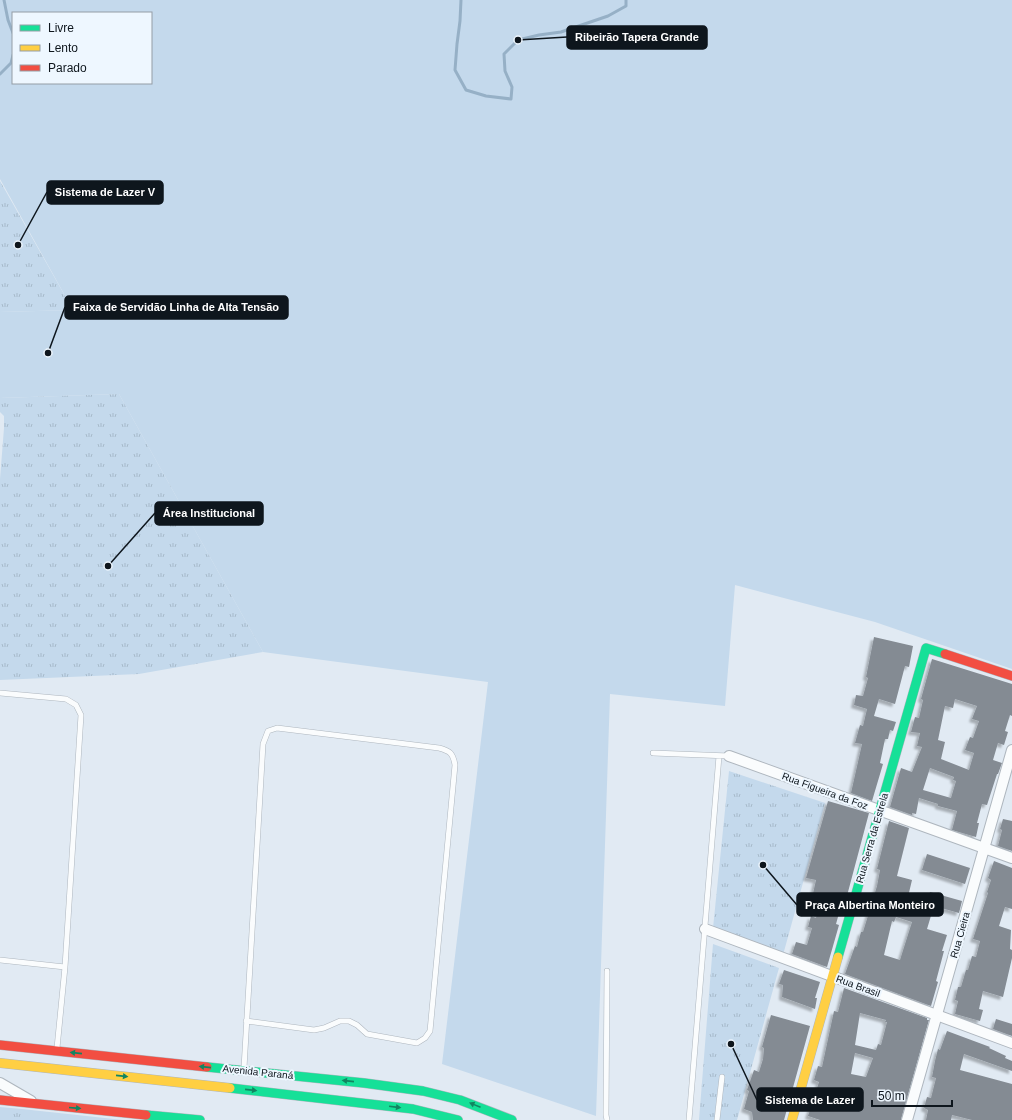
<svg xmlns="http://www.w3.org/2000/svg" width="1012" height="1120" viewBox="0 0 1012 1120" font-family="Arial,sans-serif">
<style>
.grass{fill:#c4d9ec;fill-rule:evenodd}
.park{fill:url(#park-tufts)}
.lines{fill:none;stroke-linecap:round;stroke-linejoin:round}
.stream{stroke:#96b0c6;stroke-width:3}
.building{fill:#848b93;fill-rule:evenodd;filter:url(#shadow)}
.lane-casing{stroke:#aeb6be;stroke-width:6}
.street-casing{stroke:#aeb6be;stroke-width:12}
.fast-casing{stroke:#aeb6be;stroke-width:10}
.slow-casing{stroke:#aeb6be;stroke-width:10}
.jam-casing{stroke:#aeb6be;stroke-width:10}
.lane{stroke:#fafcfd;stroke-width:5}
.street{stroke:#fafcfd;stroke-width:10}
.fast{stroke:#16e098;stroke-width:9}
.slow{stroke:#ffcf43;stroke-width:9}
.jam{stroke:#f24e42;stroke-width:9}
.oneway{fill:#128561}
.labels{text-anchor:middle;dominant-baseline:central;stroke-width:4;stroke-linejoin:round;paint-order:stroke}
.street-label{font-size:10px;fill:#0e161d;stroke:#eef7ff}
.leader{fill:none;stroke:#0e161d;stroke-width:1.5}
.callout-dot{fill:#0e161d;stroke:#eef7ff;stroke-width:1.5}
.callout{fill:#0e161d;stroke:#0e161d;stroke-width:1.5}
.callout-label{font-size:11px;text-anchor:middle;font-weight:bold;fill:#fff}
</style>
<defs>
<pattern id="park-tufts" width="24" height="20" patternUnits="userSpaceOnUse"><rect width="24" height="20" fill="#c4d9ec"/><path d="M3 7l-1-3M5 7V3M7 7l1-3M15 17l-1-3M17 17v-4M19 17l1-3" fill="none" stroke="#a7baca"/></pattern>
<filter id="shadow"><feDropShadow dx="-3" dy="3" stdDeviation="1" flood-color="#0004"/></filter>
</defs>
<rect width="100%" height="100%" fill="#e1eaf3"/>
<path class="grass" d="M0 0H1012V669L875 622 735 585 725 706 610 694 596 1116 442 1064 488 682 263 652 119 394 0 398V312L73 310 0 179ZM13 13H151V83H13Z
M22 1109 123 1120H22Z"/>
<path class="park" d="M0 181 73 310 0 312Z
M119 394 263 652 139 674 0 680V479L4 428V416L0 412V398Z
M729 771 825 803 783 955 713 928Z
M713 944 779 968 737 1120H699Z
M0 1107 22 1109V1120H0Z"/>
<g class="lines">
<path class="stream" d="M4 0 8 20 13 33
M461 0 460 21 457 44 455 70 466 90 486 96 511 99 512 87 505 71 504 54 518 40 539 35 561 32 608 16 626 6V0
M0 74 11 63 13 55"/>
</g>
<path class="building" d="M874 637 913 646 909 667 905 666 895 704 879 699 874 716 896 722 893 731 890 730 888 739H885L880 763 883 764 872 801 851 793 862 744 855 743 860 725 863 726 867 709 854 705 856 695 863 696 868 678 866 677Z
M932 659 1012 684V716L1010 715 1005 731 1008 732 1004 745 998 743 993 760 1002 763 998 774H997L987 805 982 804 977 823H979L976 837 952 830 957 811 938 806V804L919 798 916 814 912 813V815L890 807 901 768 912 772 922 747 917 746 920 733 911 732 915 717 919 718 923 700 921 699ZM955 699 977 706 972 719 979 721 973 738 970 737 965 750 974 753 969 770 941 759 945 742 938 740 945 706 953 708ZM930 768 954 777 953 780 956 781 951 798 923 790Z
M828 801 869 813 844 907 841 906 836 924 839 925 827 967 792 954 796 942 807 945 812 928 808 927 811 916 816 918 820 901 812 898 816 880 806 878Z
M1003 819 1012 821V851L998 846 1002 830 1000 829Z
M889 821 909 828 897 876 912 880 907 901 933 909 927 929 947 935 942 951H944L936 981 938 982 931 1006 845 974 855 946 857 947 861 932H863L877 886 880 870 877 869ZM896 917 912 922 900 960 884 955 892 921 894 922Z
M927 854 970 868 965 884 922 870Z
M994 861 1012 868V909L1005 907 999 926 1011 930 1010 949 1012 950V958L1003 997 983 991 979 1009 983 1010 980 1021 955 1014 958 1001 955 1000 958 987H961L966 970H968L972 956 976 957 980 941 973 939 988 893 987 892 991 880 988 878Z
M930 892 962 901 959 913 927 904Z
M784 970 820 982 815 998H817L815 1009 782 997 783 985 779 984Z
M844 988 927 1018V1020H929L901 1120H820L808 1116 819 1082 814 1080 818 1066 822 1067 834 1011 838 1012ZM860 1013 886 1020 885 1022H887L881 1045 878 1044 876 1050 855 1045ZM855 1053 873 1058 866 1077 851 1074Z
M771 1015 810 1026 784 1120H753L752 1112 744 1109 749 1091 747 1090 754 1070 759 1072 763 1059 764 1048 762 1047Z
M996 1019 1012 1024V1036L993 1029Z
M947 1031 990 1047 989 1048 1006 1056 1005 1058 1012 1061V1071L964 1054 960 1070 1012 1084V1120H972L952 1115 951 1120H926L928 1110 924 1108 927 1097 931 1098 936 1078 932 1077 935 1061 938 1049 940 1050Z"/>
<g class="lines">
<defs>
<path id="lane" d="M0 693 66 699 76 705 81 715 65 967 57 1048
M653 753 729 756
M0 960 65 967
M244 1068 263 744 268 731 277 728 439 748C450 751 453 753 455 765L430 1031 425 1038 417 1043 367 1034 357 1025 349 1021H340L324 1028 314 1030 246 1021
M607 1120 606 1115 607 971
M689 1120 719 756
M717 1120 722 1077"/>
<path id="street" d="M729 756 1012 858
M705 929 1012 1043
M0 1083 31 1101
M907 1120 1012 750"/>
<path id="fast" d="M838 957 926 648 945 654
M207 1067 364 1083 423 1091 460 1100 512 1120
M230 1088 413 1109 458 1120
M146 1115 200 1120"/>
<path id="slow" d="M0 1063 230 1088
M792 1120 838 957"/>
<path id="jam" d="M945 654 1012 676
M0 1045 207 1067
M0 1100 146 1115"/>
</defs>
<use href="#lane" class="lane-casing"/>
<use href="#street" class="street-casing"/>
<use href="#fast" class="fast-casing"/>
<use href="#slow" class="slow-casing"/>
<use href="#jam" class="jam-casing"/>
<use href="#lane" class="lane"/>
<use href="#street" class="street"/>
<use href="#fast" class="fast"/>
<use href="#slow" class="slow"/>
<use href="#jam" class="jam"/>
</g>
<defs><path id="oneway-solid" d="M-6-.8H1V-3.2L6.5 0L1 3.2V.8H-6Z"/></defs>
<g class="oneway">
<use href="#oneway-solid" transform="translate(76 1053) rotate(-174)"/>
<use href="#oneway-solid" transform="translate(205 1067) rotate(-174)"/>
<use href="#oneway-solid" transform="translate(122 1076) rotate(6)"/>
<use href="#oneway-solid" transform="translate(348 1081) rotate(-174)"/>
<use href="#oneway-solid" transform="translate(251 1090) rotate(6)"/>
<use href="#oneway-solid" transform="translate(475 1105) rotate(-158)"/>
<use href="#oneway-solid" transform="translate(395 1107) rotate(7)"/>
<use href="#oneway-solid" transform="translate(75 1108) rotate(5)"/>
</g>
<g class="labels">
<g class="street-label">
<text transform="translate(825 791) rotate(20)">Rua Figueira da Foz</text>
<text transform="translate(872 838) rotate(-74)">Rua Serra da Estrela</text>
<text transform="translate(960 935) rotate(-74)">Rua Cieira</text>
<text transform="translate(858 986) rotate(20)">Rua Brasil</text>
<text transform="translate(258 1072) rotate(6)">Avenida Paraná</text>
</g>
</g>
<path class="leader" d="M518 40L567 37M18 245L47 192M48 353L65 307M108 566L155 513M763 865L797 905M731 1044L757 1100"/>
<g class="callout-dot">
<circle cx="518" cy="40" r="4"/>
<circle cx="18" cy="245" r="4"/>
<circle cx="48" cy="353" r="4"/>
<circle cx="108" cy="566" r="4"/>
<circle cx="763" cy="865" r="4"/>
<circle cx="731" cy="1044" r="4"/>
</g>
<g class="callout">
<rect x="567" y="26" width="140" height="23" rx="4"/>
<rect x="47" y="181" width="116" height="23" rx="4"/>
<rect x="65" y="296" width="223" height="23" rx="4"/>
<rect x="155" y="502" width="108" height="23" rx="4"/>
<rect x="797" y="893" width="146" height="23" rx="4"/>
<rect x="757" y="1088" width="106" height="23" rx="4"/>
</g>
<g class="callout-label">
<text x="637" y="41">Ribeirão Tapera Grande</text>
<text x="105" y="196">Sistema de Lazer V</text>
<text x="176" y="311">Faixa de Servidão Linha de Alta Tensão</text>
<text x="209" y="517">Área Institucional</text>
<text x="870" y="909">Praça Albertina Monteiro</text>
<text x="810" y="1104">Sistema de Lazer</text>
</g>
<rect x="12" y="12" width="140" height="72" fill="#eef7ff" stroke="#949da5"/>
<rect x="20" y="25" width="20" height="6" fill="#16e098" stroke="#949da5"/>
<text x="48" y="32" font-size="12" fill="#0e161d">Livre</text>
<rect x="20" y="45" width="20" height="6" fill="#ffcf43" stroke="#949da5"/>
<text x="48" y="52" font-size="12" fill="#0e161d">Lento</text>
<rect x="20" y="65" width="20" height="6" fill="#f24e42" stroke="#949da5"/>
<text x="48" y="72" font-size="12" fill="#0e161d">Parado</text>
<path d="M872 1100v6h80v-6" fill="none" stroke="#0e161d" stroke-width="2"/>
<text x="878" y="1100" font-size="12" fill="#0e161d" stroke="#eef7ff" stroke-width="3" paint-order="stroke">50 m</text>
</svg>
